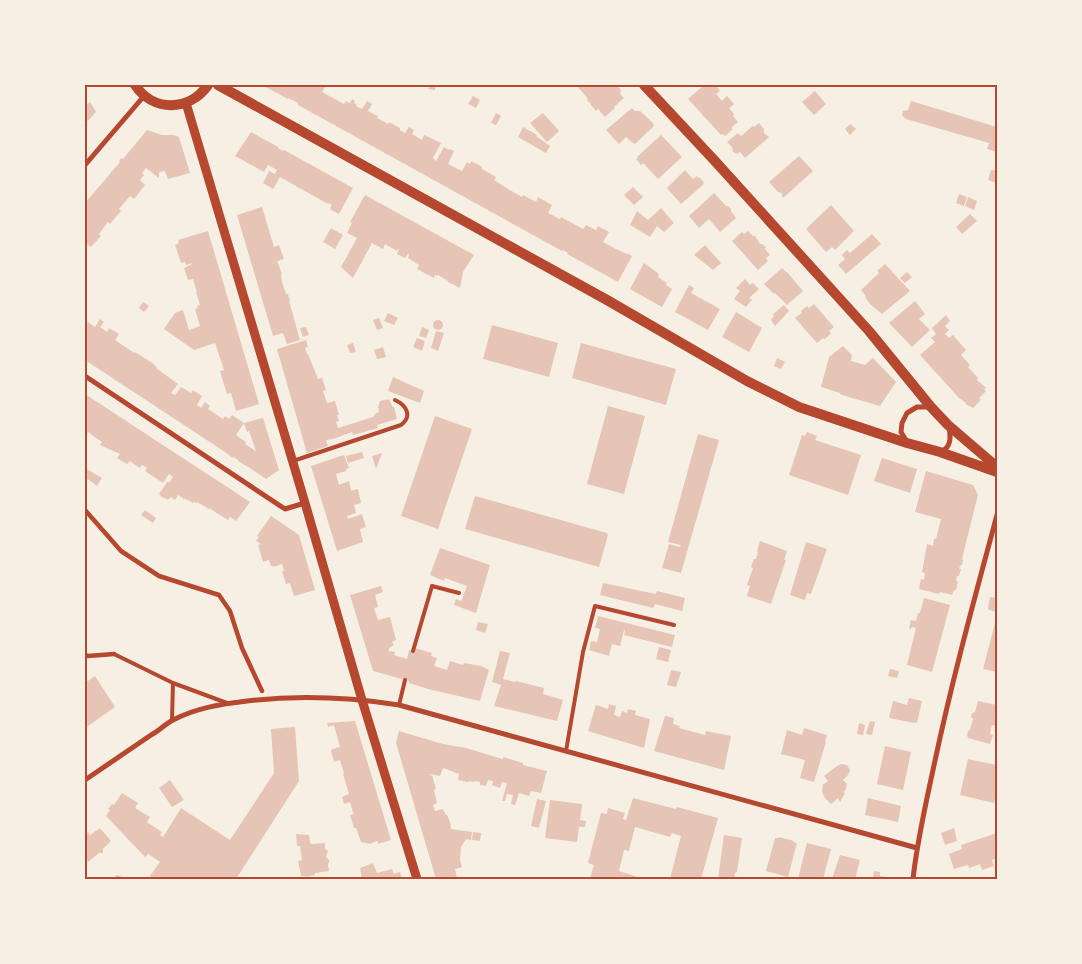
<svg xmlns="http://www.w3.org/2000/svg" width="1082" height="964" viewBox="0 0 1082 964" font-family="'Work Sans',sans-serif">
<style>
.building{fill:#e6c5b7}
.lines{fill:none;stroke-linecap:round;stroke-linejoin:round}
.service{stroke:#b5482f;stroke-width:4}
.pedestrian{stroke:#b5482f;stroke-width:4.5}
.minor{stroke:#b5482f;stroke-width:5}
.tertiary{stroke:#b5482f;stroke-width:9}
.secondary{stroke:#b5482f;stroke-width:10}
.neatline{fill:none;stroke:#b5482f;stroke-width:2}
</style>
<rect width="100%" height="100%" fill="#f6efe4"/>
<path class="building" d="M262 85H326L322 92 344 104 346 101 350 103 352 99 355 101 354 103 357 105 356 106 362 109 367 101 372 104 368 111 378 116 377 118 388 124 389 122 400 128V130L405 133 409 127 414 130 412 134 422 140 424 135 441 143 433 158 436 161 444 147 449 150 450 149 454 151 448 164 462 171 467 162 470 164 471 161 482 167V169L496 177 494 180 508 189 522 197 523 195 536 202 538 197 552 205 548 213 560 219 561 217 583 229 586 225 596 230 598 226 609 232 603 242 616 249 627 254V253L632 256 618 282 569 255 567 254 568 253 563 250 562 251 298 105V103L288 98 287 99 286 98Z
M422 85H436L435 90 428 89 429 87Z
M580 85H617L621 90 620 94 624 98 614 107 615 108 605 117 598 109 596 111 591 105V104L587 100 588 99 578 87Z
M702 85H715L720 91 716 94 722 101 727 96 734 104 729 108 734 114 733 116 738 122 731 128 733 129 725 136 723 134 721 135 688 99 703 86Z
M815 91 826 104 814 115 802 102Z
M473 96 480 100 476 108 468 104Z
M911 101 997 127V152L987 149 989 143 906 119 902 115 903 111 908 110Z
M90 102 96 112 85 124V106Z
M632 108 635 111H640L654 124 653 125 654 126 635 144 633 143 626 137 619 144 606 130Z
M496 113 501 116 496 125 491 123Z
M543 113 559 131 547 142 530 123Z
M759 123 764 129V133L769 137 745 158 740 152 737 154 733 152 732 147 727 142 738 133 741 136 753 126 754 127Z
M850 124 856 129 850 135 845 129Z
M523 127 537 135 536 136 550 146 546 153 518 137Z
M147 130 162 135H174L179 137 190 173 168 179 165 171 159 172V178L146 168 142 173 144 175 140 180 145 185 134 199 130 196 119 209 121 211 110 224 108 222 99 234 101 236 91 247 87 244 85 246V203L120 162 119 161 121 158 123 159Z
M251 132 278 147V148L283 151 284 150 353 188 339 214 331 210 330 208 332 205 329 203 328 204 280 177 273 189 263 183 269 171 275 174 277 170 268 165 264 172 235 156Z
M661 135 682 157 658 179 643 163 641 165 636 159 638 158 637 157Z
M799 156 813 171 783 198 782 196V193L778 192 769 182Z
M685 170 693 179 697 176 698 178 699 177 704 182 703 183 704 184 681 204 667 188Z
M991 170 997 171V183L988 180Z
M633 187 643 197 634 205 624 195Z
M714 193 726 206H728L731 209V211L736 218 720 232 709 219 699 228 689 216Z
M959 194 967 197 964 206 956 203Z
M365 195 474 255 463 272 460 288 448 282V281L438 275 437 276 435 275 434 278 417 269 419 265 408 258 409 254H408L405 258 397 254 399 249H398L397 251 385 244 383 249 372 243 353 278 341 267 357 238 347 233 352 223 350 222Z
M968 197 977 201 974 210 965 206Z
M831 205 854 231 835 250 832 247 826 252 806 229Z
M262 207 274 247 279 245 284 259 277 261 282 274 281 275 282 282 286 294H288L290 301H289L300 340 287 344 283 333 273 336 237 215Z
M661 208 674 223 664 232 657 226 650 237 630 225 637 211 648 220Z
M970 214 977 221 962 234 956 227Z
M331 228 343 235 335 249 323 242Z
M208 231 259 404 236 411 231 393 227 394 220 371 224 370 215 343 194 350 164 329 175 313 183 310 189 330 200 326 195 309 198 308 197 306 200 305 196 292H197L193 279 188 280 184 268 192 264V263L186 265 185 262 181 263 175 245 179 243 178 240Z
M748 231 753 236H755L760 244H762L766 247 765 249 770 255 766 258 768 261 758 270 732 241 742 232 744 234Z
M872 234 881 244 846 274 838 265 845 259 842 255 847 250 850 253Z
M705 245 721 263 713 270 694 255Z
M644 263 659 274 658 277 667 283 666 285 672 289 662 307 630 289Z
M885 264 910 291 882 314 870 304 865 297 866 296 861 290 879 273 877 271Z
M782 268 786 272H787L803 291 787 305 775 293 774 294 764 284Z
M907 272 912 277 905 283 900 278Z
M745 279 750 285 753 283 759 289 749 298 752 300 746 307 734 299 740 291 736 288Z
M689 285 694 288 691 293 720 309 708 330 675 312Z
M915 301 925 314 919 319 930 330 912 347 889 323Z
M143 302 149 306 144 312 139 308Z
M814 304 834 327 829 331 831 333 825 339 823 338 817 343 795 318 802 313 801 311 807 306 809 308Z
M784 305 789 311 775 326 771 320 774 316 773 314Z
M736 312 762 328 749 352 722 337Z
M388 313 398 318 394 325 384 321Z
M946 315 950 321 945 326 949 330 945 334 949 338 953 335 966 350 961 355 970 365 968 367 978 378 977 380 986 388 984 389 986 391 979 398 981 400 973 408 965 404 966 403 959 398 920 355 935 342 931 338 936 334 932 328Z
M379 318 383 328 377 330 373 320Z
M100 319 104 322 100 327 107 332 109 328 119 334 115 340 134 353 135 352 154 364V365L157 367 156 368 178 384 171 393 175 395 181 387 191 393 193 390 202 396 197 405 201 408 205 402 210 406 208 409 223 419 225 416 229 419 232 415 244 423 236 435 246 442 245 444 256 451 249 431 247 432 244 423 263 418 279 470 266 479 250 468 238 461V460L234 457 233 458 225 452 85 360V320L95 327Z
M433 325a5 5 0 1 1 10 0a5 5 0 1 1-10 0Z
M492 325 558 343 549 377 483 359Z
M306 327 309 335 303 337 300 328Z
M422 327 429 330 426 338 419 336Z
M436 331 444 333 438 351 431 348Z
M417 338 425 341 422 351 413 347Z
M306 340 308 347 305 348 307 354H308L318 379 322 378 326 390 323 391 327 403 335 401 339 415H337L339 421 336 422 338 428 373 417 376 413 379 412 378 407 380 401 389 399 392 406 394 407 397 419 377 425 378 428 353 435 352 432 333 439 326 440 328 446 307 453 277 349Z
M353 343 356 352 350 353 347 345Z
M581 343 676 369 666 405 572 378Z
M843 346 852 355 851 361 865 365 873 358 896 382 880 406 842 395 840 394V393L821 387 829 357Z
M383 347 386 357 377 359 374 350Z
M777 358 785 362 781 369 774 366Z
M393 377 424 391 420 403 388 391Z
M85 394 250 502 236 521 230 517 228 520 209 508V509L197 502 196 503 194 502 193 503 184 498V499L178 495 175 500 171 497 168 500 160 496 161 495 159 494 168 481 169 483 173 477 169 474 163 483 145 471 147 468 142 465 140 468 130 461 127 464 117 458 120 454 100 445 102 442 88 432 85 435Z
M608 406 645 416 624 494 587 484Z
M435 416 472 429 438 529 401 516Z
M807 432 817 436 815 440 861 455 848 495 789 475 802 435 805 436Z
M698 434 719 440 681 573 662 568 669 544 680 547 681 545 668 542Z
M362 452 364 458 348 463 346 456Z
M382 453 376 469 372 456Z
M344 455 349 468 346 469V471L336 474 339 485 349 481 351 490 350 491 358 489 361 503 354 505 356 513 347 516 348 519 362 514 366 527 360 529 363 542 337 551 311 466Z
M882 458 917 469 910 493 874 481Z
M85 468 102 478 97 486 85 477Z
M926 471 973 485 978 495 962 559 963 560 962 565 960 566 959 569H961L959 576H957L956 581H958L956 590H954L952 595 940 592 939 594 919 589 921 579 924 580 925 573 922 572 927 544 933 546 934 538 936 539 941 519 915 512Z
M475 496 607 533 608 535 599 567 465 529Z
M145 510 156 518 153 523 141 515Z
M271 516 299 535 315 590 294 596 290 583 286 584 282 571H284L282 564 273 567V566H271L269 560 263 562 258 545 261 544 256 541 259 537 257 536Z
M760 541 787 551 784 560H786L771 604 747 596 750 586 747 585 753 568 751 567 754 559H756L758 552 757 551Z
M806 542 827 549 811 594 807 593 805 600 790 595Z
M440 548 490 565 476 613 454 605 456 599 461 601 467 586 445 578 444 581 430 575Z
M603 583 656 594 657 591 685 598 682 611 655 604 653 608 600 595Z
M381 586 383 592 375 595 378 607 374 608 378 620 390 617 396 640 392 642 394 645 389 648V651L395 652 394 655 407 659 409 650 414 651 415 648 432 653 431 656 437 658 434 666 447 670 450 661 463 665 464 663 481 666 489 670 480 701 428 689 409 683V681L373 671 350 595Z
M990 597 997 598V612L989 610 988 608Z
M924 598 950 605 932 672 907 665 916 628 912 627 911 629 909 628 911 620 916 621 918 613H920Z
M598 616 675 635 672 647 624 635 625 631 624 630 620 646 612 644 609 656 589 650 591 641 597 642 600 629 595 628Z
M996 619H997V672L983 669Z
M478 622 488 624 485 633 476 630Z
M659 647 671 650 668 662 656 659Z
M500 651 510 653 503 679 515 682 516 681 544 688 543 694 563 700 557 721 494 706 501 685 492 682Z
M890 669 899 671 897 678 888 676Z
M671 670 681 672 676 687 667 685Z
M95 676 115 707 85 728V683Z
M909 698 922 701 917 723 915 722 914 723 889 718 893 701 907 705Z
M978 701 997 705V727L992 725 990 734 993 735 990 744 968 738 967 735 968 731 970 730 973 719 971 717 972 713 975 712Z
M609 704 616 706 614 715 620 717 622 711 627 713 628 709 636 711 635 715 650 719 644 748 588 731 596 705 608 709Z
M665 716 674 718 673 724 680 726 679 728 705 735 706 731 731 736 724 770 654 751Z
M355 721 391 840 378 844V841L371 843V844L361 842 356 828H354L350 815 354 814 353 812 350 802 344 804 342 797 349 794 343 774 344 773 340 760 334 762 331 751 332 749 340 747 334 725 328 727 327 723Z
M870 721 875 722 872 735 866 734Z
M859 723 865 725 863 735 857 734Z
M295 727 299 781 236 879H154L150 876 160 862 148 854 145 857 106 816 110 810 108 809 112 804 114 805 122 793 138 803 135 808 150 817 147 822 162 832 160 835 163 837 181 808 230 840 274 773 271 729Z
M804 728 827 735 825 741 826 742 814 782 800 778 805 760 781 754 787 730 802 735Z
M399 731 443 744 466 748 499 758 503 759V757L523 763V765L547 771 541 793 531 791 529 796 519 793 515 805 511 804 513 795 507 794 505 801H502L507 783 502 782 500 788 492 785 493 781 488 780 486 786 480 785V782L475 781V782L469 781 468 782 458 780 459 774 443 768 440 776 430 774V776L432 775 436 789 434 790 437 803 433 805 435 811 443 809 446 815H447L450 822 451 829 472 832 471 840 466 839 461 847 460 860 462 867 455 869 457 879H436L396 743Z
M885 746 911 752 903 790 877 784Z
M968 759 997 765V789L994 803 960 795Z
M841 764 847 765 850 770 848 775 843 780 847 784 845 791 843 792 845 793 840 802 838 798 831 804 825 798 822 792 823 784H824L828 781 824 776 837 766Z
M170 780 184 800 172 807 159 788Z
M633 798 676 809 677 807 718 818 701 879H670L681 836 672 833 670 837 635 827 629 851 624 850 619 871 644 879H590L594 865 588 863 601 813 607 814 608 808 625 813 623 819 626 820Z
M868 798 901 806 898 822 865 815Z
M537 799 546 801 539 828 531 826Z
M550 800 582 804 580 820 586 821 585 827H579L577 842 545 838Z
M100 828 111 841 103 849V853H99L88 862 85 859V835L88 832 90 835Z
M954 828 957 841 945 845 941 833Z
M473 832 481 833 480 841 472 840Z
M997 833V858L992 860 994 866 982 870 980 864 969 868 968 865 954 869 949 854 962 849 961 845Z
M296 834 309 835 310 842 311 844 325 843V849L328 851 326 857 329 860V862L328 865 329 871 315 873V875L306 877 305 876H301L298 861 302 860 300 846H297Z
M724 835 742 838 737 872 735 873 734 879H718Z
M779 837 794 841 793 842 797 843 788 877 766 871 775 838H779Z
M807 843 831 849 823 879H798Z
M840 855 860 860 855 879H832Z
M373 863 377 873 392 869 394 874 400 872 402 879H362L360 868Z
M874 871 880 872V876L888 877 887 879H870V877H873Z
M116 875H117L127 879H115Z"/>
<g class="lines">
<path class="service" d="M293 461 401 425C413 416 406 405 395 400
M413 651 432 586 459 593
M114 654 173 683 172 720
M173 683 227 703
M399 705 405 680
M566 751 583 652 595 606 674 625"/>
<path class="pedestrian" d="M85 510 121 551 159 576 219 595 230 611 242 648 262 691
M85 655 88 656 114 654"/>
<path class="minor" d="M85 165 144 96
M85 376 285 509 305 503
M907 442 901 432 902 423 907 413 917 407H931
M941 452C951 447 951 438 949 428
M85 780C107 765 129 750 151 735 159 731 165 724 173 720 196 708 221 704 247 701 298 695 347 697 399 705L917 848
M913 879C917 842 925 807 933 770 951 684 974 600 997 515"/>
<path class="tertiary" d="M186 103 305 503 362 700 417 879"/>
<path class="secondary" d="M135 85C153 112 189 112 208 85
M218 85 607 300 747 381 799 407 907 443 940 452 997 472
M644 85 714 160 869 331 931 407 948 425 997 467"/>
</g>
<rect width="1082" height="964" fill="none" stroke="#f6efe4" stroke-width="172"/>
<rect x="86" y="86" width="910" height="792" class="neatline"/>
</svg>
